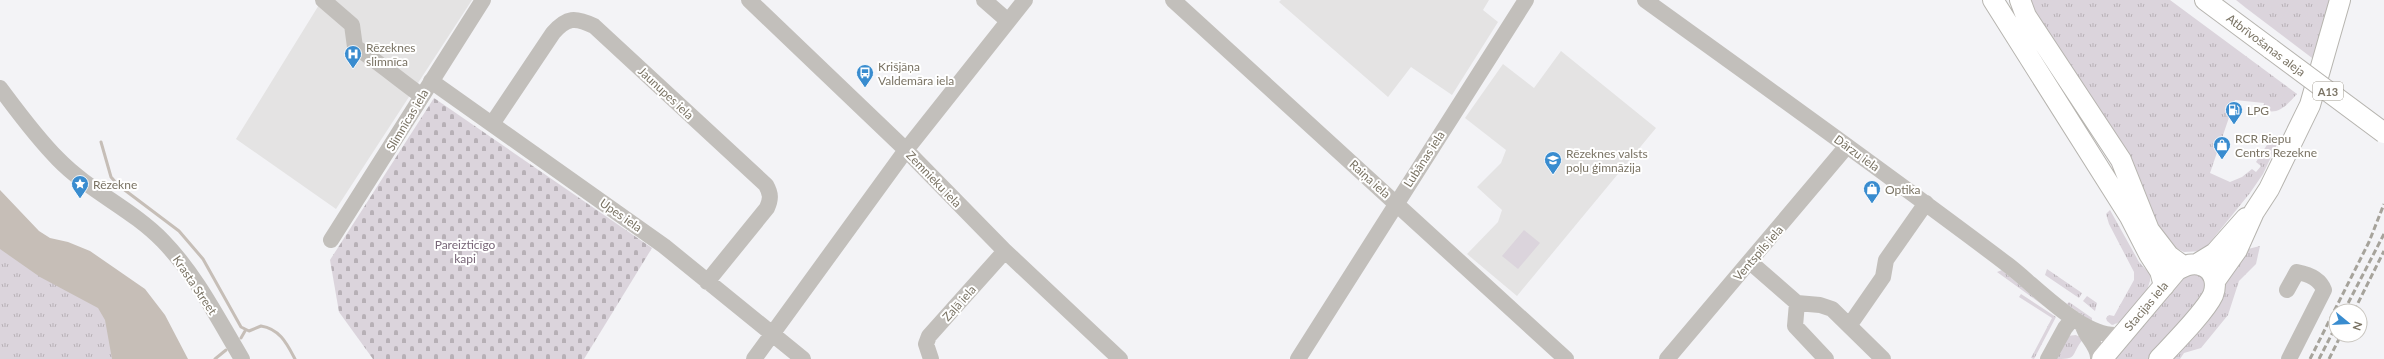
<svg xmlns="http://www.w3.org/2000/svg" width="2384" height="359" viewBox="0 0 2384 359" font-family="Lato,sans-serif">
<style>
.built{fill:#e4e3e3}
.grass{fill:url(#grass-tufts)}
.cemetery{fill:url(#cemetery-stones)}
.park{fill:#dbd4dc}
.water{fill:#c6beb7}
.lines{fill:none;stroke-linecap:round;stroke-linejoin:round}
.stream{stroke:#c6beb7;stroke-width:3}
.major-casing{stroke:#b6b4af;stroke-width:22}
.minor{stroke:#c2bfbb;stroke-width:16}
.major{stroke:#fff;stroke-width:20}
.rail{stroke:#a6a39b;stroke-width:3;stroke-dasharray:6 3;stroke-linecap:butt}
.major-bridge-casing{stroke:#b6b4af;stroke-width:22;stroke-linecap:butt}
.major-bridge{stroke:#fff;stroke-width:20}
.labels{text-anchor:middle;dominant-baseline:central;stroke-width:4;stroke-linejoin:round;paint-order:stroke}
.shield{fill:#fff;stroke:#a29d92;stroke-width:1}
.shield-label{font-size:11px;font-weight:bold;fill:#7a7364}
.street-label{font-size:12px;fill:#7a7364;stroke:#fff}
.poi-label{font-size:12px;fill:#7a7364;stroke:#fff;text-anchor:start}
.park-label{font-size:12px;fill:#786678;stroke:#fff}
</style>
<defs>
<pattern id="grass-tufts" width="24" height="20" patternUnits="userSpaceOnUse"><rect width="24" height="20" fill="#dbd4dc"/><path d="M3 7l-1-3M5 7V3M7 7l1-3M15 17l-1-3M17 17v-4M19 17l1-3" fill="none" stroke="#b7b0b6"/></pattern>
<pattern id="cemetery-stones" width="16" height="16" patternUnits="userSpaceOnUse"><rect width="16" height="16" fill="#dbd4dc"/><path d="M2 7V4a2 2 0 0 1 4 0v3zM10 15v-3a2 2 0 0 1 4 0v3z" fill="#b7b0b6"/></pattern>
</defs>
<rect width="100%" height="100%" fill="#f3f3f6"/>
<path class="built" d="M322 0H472L336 209 236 139Z
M1281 0H1489L1483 10 1498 22 1452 95 1411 67 1388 97 1279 2Z
M1561 51 1656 128 1517 296 1467 254 1498 222 1502 210 1477 187 1501 163 1506 150 1465 118 1503 64 1534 88Z"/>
<path class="grass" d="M2027 0H2170L2297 94C2288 104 2277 117 2263 109L2264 103 2235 100 2210 173 2230 182 2242 177 2252 169 2256 172 2261 166 2256 162 2272 137 2278 135 2280 138 2263 174 2250 193 2203 251 2184 252 2163 242Z
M2236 0H2332L2316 61 2246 8Z
M2110 210 2139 262 2150 274V281L2147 290 2120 322 2112 325 2107 321 2106 318 2109 315 2114 316 2134 280V272L2109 224 2106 214Z
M0 220 104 289 152 359H0Z
M2260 246 2256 264 2239 281 2228 315 2201 348 2184 353 2180 359H2164L2248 249Z
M2194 267 2211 285 2154 359H2107L2182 271Z
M2047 269 2082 293 2079 298 2045 275Z
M2002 270 2044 306 1997 272Z
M2021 294 2056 317 2034 359 2031 358 2052 318 2019 297Z
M2087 296 2097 303 2095 311 2083 301Z
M2069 302 2092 318V322L2067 304Z
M2076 335 2083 339C2069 357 2080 359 2053 359L2067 336Z"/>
<path class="cemetery" d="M434 98 652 248 584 359H373L339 312 330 260Z"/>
<path class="park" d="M1524 230 1540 243 1518 269 1502 256Z"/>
<path class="water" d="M0 190 39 231 50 238 68 242 90 251 145 289 165 315 188 359H112L105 320 98 308 40 277 0 249Z"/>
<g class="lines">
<path class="stream" d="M101 142 111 177 118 185 179 231 203 259 241 327 249 331 261 326C280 329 287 344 295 359
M241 338 245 331
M215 359 226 350"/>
<defs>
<path id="major" d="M1993 0 2130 217 2149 254 2160 271 2164 286
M2020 0 2026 16 2121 160 2149 230 2169 256 2183 266
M2205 0 2271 49
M2197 264 2215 253 2246 218
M2215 281 2237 250 2254 212 2269 189 2310 105 2340 0
M2102 359 2177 270C2186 265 2194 262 2203 266 2215 271 2217 285 2213 295 2205 312 2173 344 2159 359"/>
</defs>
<use href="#major" class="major-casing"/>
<path class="minor" d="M323 0 352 25 355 47C379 62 399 80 422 96
M749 0 906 150 1005 251 1120 359
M984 0 1008 21
M1173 0 1566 359
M1645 0C1767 88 1889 175 2008 265 2037 287 2087 343 2123 334
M431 81 664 246 803 359
M0 88C18 112 36 137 58 159 89 191 132 209 163 241 196 275 218 319 242 359
M492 124 553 33C567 17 575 17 594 26L766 185C771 194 771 199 767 208L707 282
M331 240 483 0
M1750 262 1797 303 1820 305 1832 309 1883 359
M2287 290 2297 272C2308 274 2320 279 2324 290L2289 359
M1797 303 1795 326 1826 359
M1849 326 1883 277 1886 260 1926 203
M2083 326C2086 338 2099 346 2098 359
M754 359 906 150 1025 0
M931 359 926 344 929 336 1005 251
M1298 359 1526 0
M1667 359 1847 146
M2048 359 2065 328 2073 318"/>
<use href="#major" class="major"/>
<path class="rail" d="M2344 311 2384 234
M2354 311 2384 251
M2310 359 2369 242 2384 204
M2319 359 2336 326
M2329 359 2341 335"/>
<defs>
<path id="major-bridge" d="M2271 49 2384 133"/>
</defs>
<use href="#major-bridge" class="major-bridge-casing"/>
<use href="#major-bridge" class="major-bridge"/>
</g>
<defs>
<symbol id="hospital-pin" viewBox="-11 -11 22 30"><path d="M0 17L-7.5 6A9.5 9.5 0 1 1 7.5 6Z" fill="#398ccf" stroke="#fff"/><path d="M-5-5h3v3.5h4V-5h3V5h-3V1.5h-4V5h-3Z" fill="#fff"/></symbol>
<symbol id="bus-pin" viewBox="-11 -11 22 30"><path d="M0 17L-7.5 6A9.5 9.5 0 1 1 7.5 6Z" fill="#398ccf" stroke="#fff"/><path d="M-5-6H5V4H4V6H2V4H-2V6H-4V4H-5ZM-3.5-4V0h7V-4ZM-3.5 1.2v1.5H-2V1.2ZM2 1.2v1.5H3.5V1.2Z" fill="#fff"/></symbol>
<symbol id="fuel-pin" viewBox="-11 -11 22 30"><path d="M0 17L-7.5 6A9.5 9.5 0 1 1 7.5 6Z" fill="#398ccf" stroke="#fff"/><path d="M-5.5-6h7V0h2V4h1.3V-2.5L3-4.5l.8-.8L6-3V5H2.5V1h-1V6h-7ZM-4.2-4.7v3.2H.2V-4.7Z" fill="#fff"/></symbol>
<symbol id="shop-pin" viewBox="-11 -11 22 30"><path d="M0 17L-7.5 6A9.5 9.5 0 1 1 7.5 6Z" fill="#398ccf" stroke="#fff"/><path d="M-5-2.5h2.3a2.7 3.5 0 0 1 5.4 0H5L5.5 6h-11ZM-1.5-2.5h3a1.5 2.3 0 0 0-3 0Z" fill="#fff"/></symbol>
<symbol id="school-pin" viewBox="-11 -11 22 30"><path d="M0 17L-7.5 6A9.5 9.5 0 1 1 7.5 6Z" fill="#398ccf" stroke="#fff"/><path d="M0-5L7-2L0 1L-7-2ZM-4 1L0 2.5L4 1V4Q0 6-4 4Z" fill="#fff"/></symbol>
<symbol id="sight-pin" viewBox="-11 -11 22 30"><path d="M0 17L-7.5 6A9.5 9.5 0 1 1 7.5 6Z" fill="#398ccf" stroke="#fff"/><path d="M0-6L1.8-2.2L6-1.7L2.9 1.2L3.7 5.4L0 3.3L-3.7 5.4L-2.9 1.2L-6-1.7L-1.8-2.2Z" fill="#fff"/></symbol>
</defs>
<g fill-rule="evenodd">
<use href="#hospital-pin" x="343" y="44" width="20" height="27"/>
<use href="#bus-pin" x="855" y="63" width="20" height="27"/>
<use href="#fuel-pin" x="2224" y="100" width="20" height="27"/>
<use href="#shop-pin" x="2212" y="135" width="20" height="27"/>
<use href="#school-pin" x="1543" y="150" width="20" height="27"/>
<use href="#sight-pin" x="70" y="174" width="20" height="27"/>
<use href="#shop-pin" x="1862" y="179" width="20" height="27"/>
</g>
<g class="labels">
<rect class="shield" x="2313" y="82" width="30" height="18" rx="3"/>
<g class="shield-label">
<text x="2328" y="91">A13</text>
</g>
<g class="street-label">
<text transform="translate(2266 45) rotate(37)">Atbrīvošanas aleja</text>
<text transform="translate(666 93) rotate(43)">Jaunupes iela</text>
<text transform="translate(407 120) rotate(-59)">Slimnīcas iela</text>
<text transform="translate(1857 153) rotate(36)">Dārzu iela</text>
<text transform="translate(1424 159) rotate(-57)">Lubānas iela</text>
<text transform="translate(934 179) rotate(46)">Zemnieku iela</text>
<text transform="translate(1370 179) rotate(42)">Raiņa iela</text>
<text transform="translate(621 215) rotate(35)">Upes iela</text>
<text transform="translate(1758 253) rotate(-49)">Ventspils iela</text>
<text transform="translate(195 285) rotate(56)">Krasta Street</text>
<text transform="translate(959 303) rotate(-48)">Zaļā iela</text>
<text transform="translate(2146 306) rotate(-50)">Stacijas iela</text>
</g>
<g class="poi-label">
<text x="366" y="47">Rēzeknes<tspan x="366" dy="14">slimnīca</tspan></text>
<text x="878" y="66">Krišjāņa<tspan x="878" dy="14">Valdemāra iela</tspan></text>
<text x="2247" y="110">LPG</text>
<text x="2235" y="138">RCR Riepu<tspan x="2235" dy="14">Centrs Rezekne</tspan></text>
<text x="1566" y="153">Rēzeknes valsts<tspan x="1566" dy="14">poļu ģimnāzija</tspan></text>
<text x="93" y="184">Rēzekne</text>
<text x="1885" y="189">Optika</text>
</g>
<g class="park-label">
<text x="465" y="244">Pareizticīgo<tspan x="465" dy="14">kapi</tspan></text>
</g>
</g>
<g transform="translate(2348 323) rotate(108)"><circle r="19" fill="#ffffff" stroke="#cac7c1"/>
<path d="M0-3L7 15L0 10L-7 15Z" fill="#398ccf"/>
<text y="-6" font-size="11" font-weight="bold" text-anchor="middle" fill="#7a7364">N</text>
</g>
</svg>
